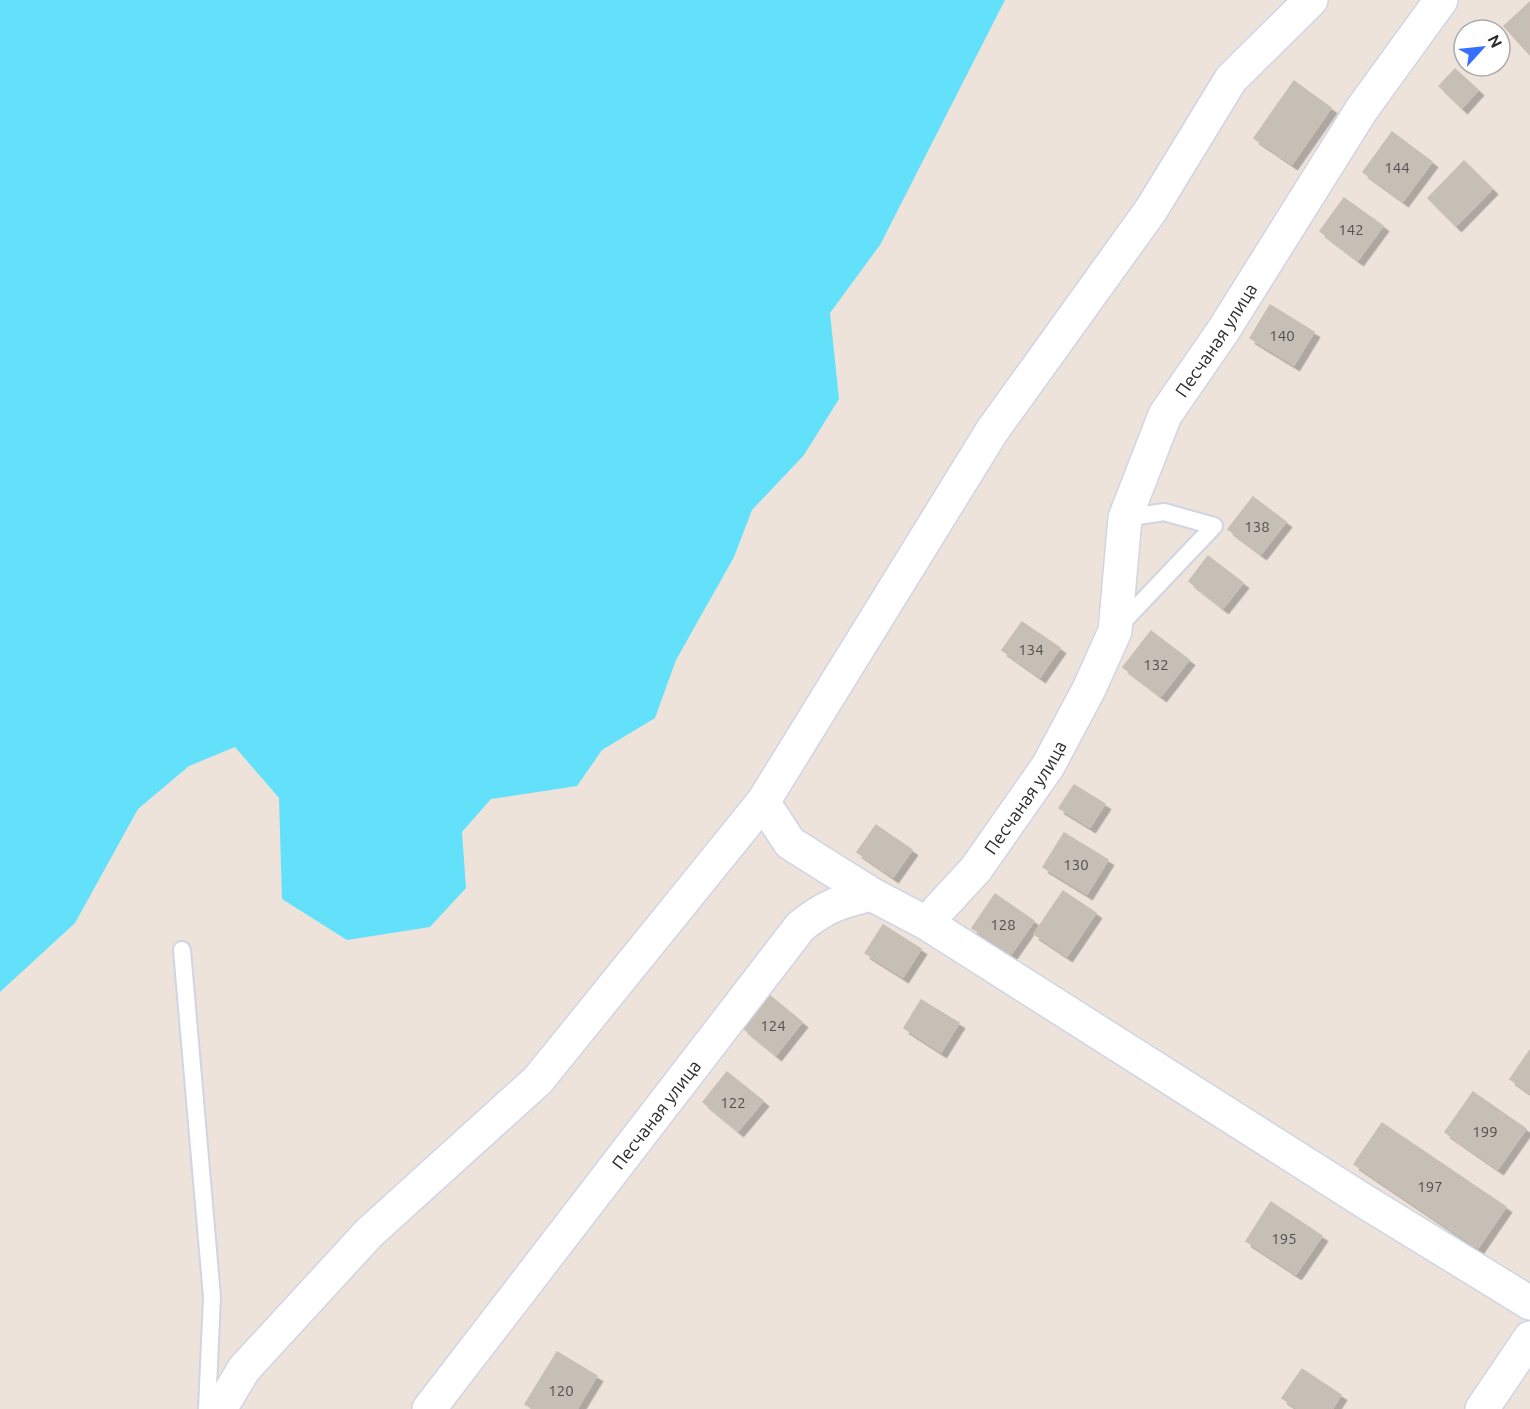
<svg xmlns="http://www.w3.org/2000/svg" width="1530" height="1409" viewBox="0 0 1530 1409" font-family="Ubuntu,sans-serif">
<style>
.water{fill:#63e0fa}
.building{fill:#c5bfb6;stroke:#c9bfb4;stroke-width:1.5;filter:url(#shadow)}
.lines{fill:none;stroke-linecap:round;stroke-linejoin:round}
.lane-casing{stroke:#cfd5e4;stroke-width:20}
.street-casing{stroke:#cfd5e4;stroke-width:36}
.secondary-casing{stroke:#cfd5e4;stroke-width:36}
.lane{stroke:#fff;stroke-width:16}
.street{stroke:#fff;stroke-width:33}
.secondary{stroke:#fff;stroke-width:33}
.labels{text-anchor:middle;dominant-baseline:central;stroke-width:6;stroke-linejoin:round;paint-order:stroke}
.number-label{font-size:15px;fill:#514f4d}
.street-label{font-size:18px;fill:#2a2a2a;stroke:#fff}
</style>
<defs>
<filter id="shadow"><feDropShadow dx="5.5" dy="5.5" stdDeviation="0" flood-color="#0004"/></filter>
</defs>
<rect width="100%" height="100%" fill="#ede3da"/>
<path class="water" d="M0 0H1005L880 245 830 313 839 399 804 455 752 510 734 557 676 660 655 718 602 750 577 786 491 799 462 832 466 888 430 927 347 940 282 899 279 798 235 747 189 766 138 809 75 923 0 992Z"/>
<path class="building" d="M1530 2V55L1504 26Z
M1455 69 1478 90 1462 108 1439 86Z
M1294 81 1331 108 1292 164 1254 138Z
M1392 132 1432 162 1403 201 1363 172Z
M1464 161 1492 189 1456 226 1428 198Z
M1344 198 1383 226 1358 260 1320 231Z
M1270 305 1314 332 1294 365 1250 338Z
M1253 497 1286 522 1261 554 1228 529Z
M1208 556 1243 583 1223 608 1189 581Z
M1022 622 1060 648 1040 677 1002 650Z
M1151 631 1189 660 1161 696 1123 667Z
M1074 785 1105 804 1090 827 1059 808Z
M876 825 912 850 893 877 857 852Z
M1064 833 1108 860 1087 894 1043 867Z
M1063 891 1096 913 1067 956 1034 934Z
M995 894 1034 921 1011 954 972 928Z
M883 925 921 949 903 977 865 953Z
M769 995 802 1022 776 1055 743 1028Z
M921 1000 959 1023 941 1052 904 1028Z
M1530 1050V1093L1510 1079Z
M727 1072 763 1101 738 1131 703 1102Z
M1473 1092 1526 1129 1498 1169 1445 1132Z
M1382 1123 1506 1207 1478 1248 1354 1164Z
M1271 1202 1322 1236 1296 1274 1246 1241Z
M557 1352 597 1376 577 1409H533L525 1404Z
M1302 1369 1341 1395 1332 1409H1298L1282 1398Z"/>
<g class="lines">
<defs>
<path id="lane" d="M1119 626 1214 526 1164 512 1125 518
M182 950 212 1297 207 1409"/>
<g id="street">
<path d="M763 802 790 843 871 894"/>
<path d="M928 924 1364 1201 1530 1303"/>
<path d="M220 1409 244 1369 369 1233 538 1080 763 802 992 431 1151 210 1231 79 1311 0"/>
<path id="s1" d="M429 1409 800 927C825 906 840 902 871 894L928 924 939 909 976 869 1048 766 1089 689 1115 631 1125 518 1165 415 1223 331 1362 109 1441 0"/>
</g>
<path id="secondary" d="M1482 1409 1530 1338"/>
</defs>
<use href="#lane" class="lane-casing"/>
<use href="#street" class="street-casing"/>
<use href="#secondary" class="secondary-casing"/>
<use href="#lane" class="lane"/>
<use href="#street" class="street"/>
<use href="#secondary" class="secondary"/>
</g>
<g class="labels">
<g class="number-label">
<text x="1397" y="167">144</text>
<text x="1351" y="229">142</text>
<text x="1282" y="335">140</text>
<text x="1257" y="526">138</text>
<text x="1031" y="649">134</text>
<text x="1156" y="664">132</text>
<text x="1076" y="864">130</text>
<text x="1003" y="924">128</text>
<text x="773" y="1025">124</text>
<text x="733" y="1102">122</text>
<text x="1485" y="1131">199</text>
<text x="1430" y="1186">197</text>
<text x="1284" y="1238">195</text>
<text x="561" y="1390">120</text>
</g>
<g class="street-label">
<text stroke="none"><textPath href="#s1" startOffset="1416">Песчаная улица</textPath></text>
<text stroke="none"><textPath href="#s1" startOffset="912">Песчаная улица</textPath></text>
<text stroke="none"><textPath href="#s1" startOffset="372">Песчаная улица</textPath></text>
</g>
</g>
<g transform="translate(1482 48) rotate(63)"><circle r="28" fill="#ffffff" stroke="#aaaaaa" stroke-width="1.5"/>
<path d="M0-4.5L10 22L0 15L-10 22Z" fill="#366eff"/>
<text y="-9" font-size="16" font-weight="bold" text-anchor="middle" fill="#2a2a2a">N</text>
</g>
</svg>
